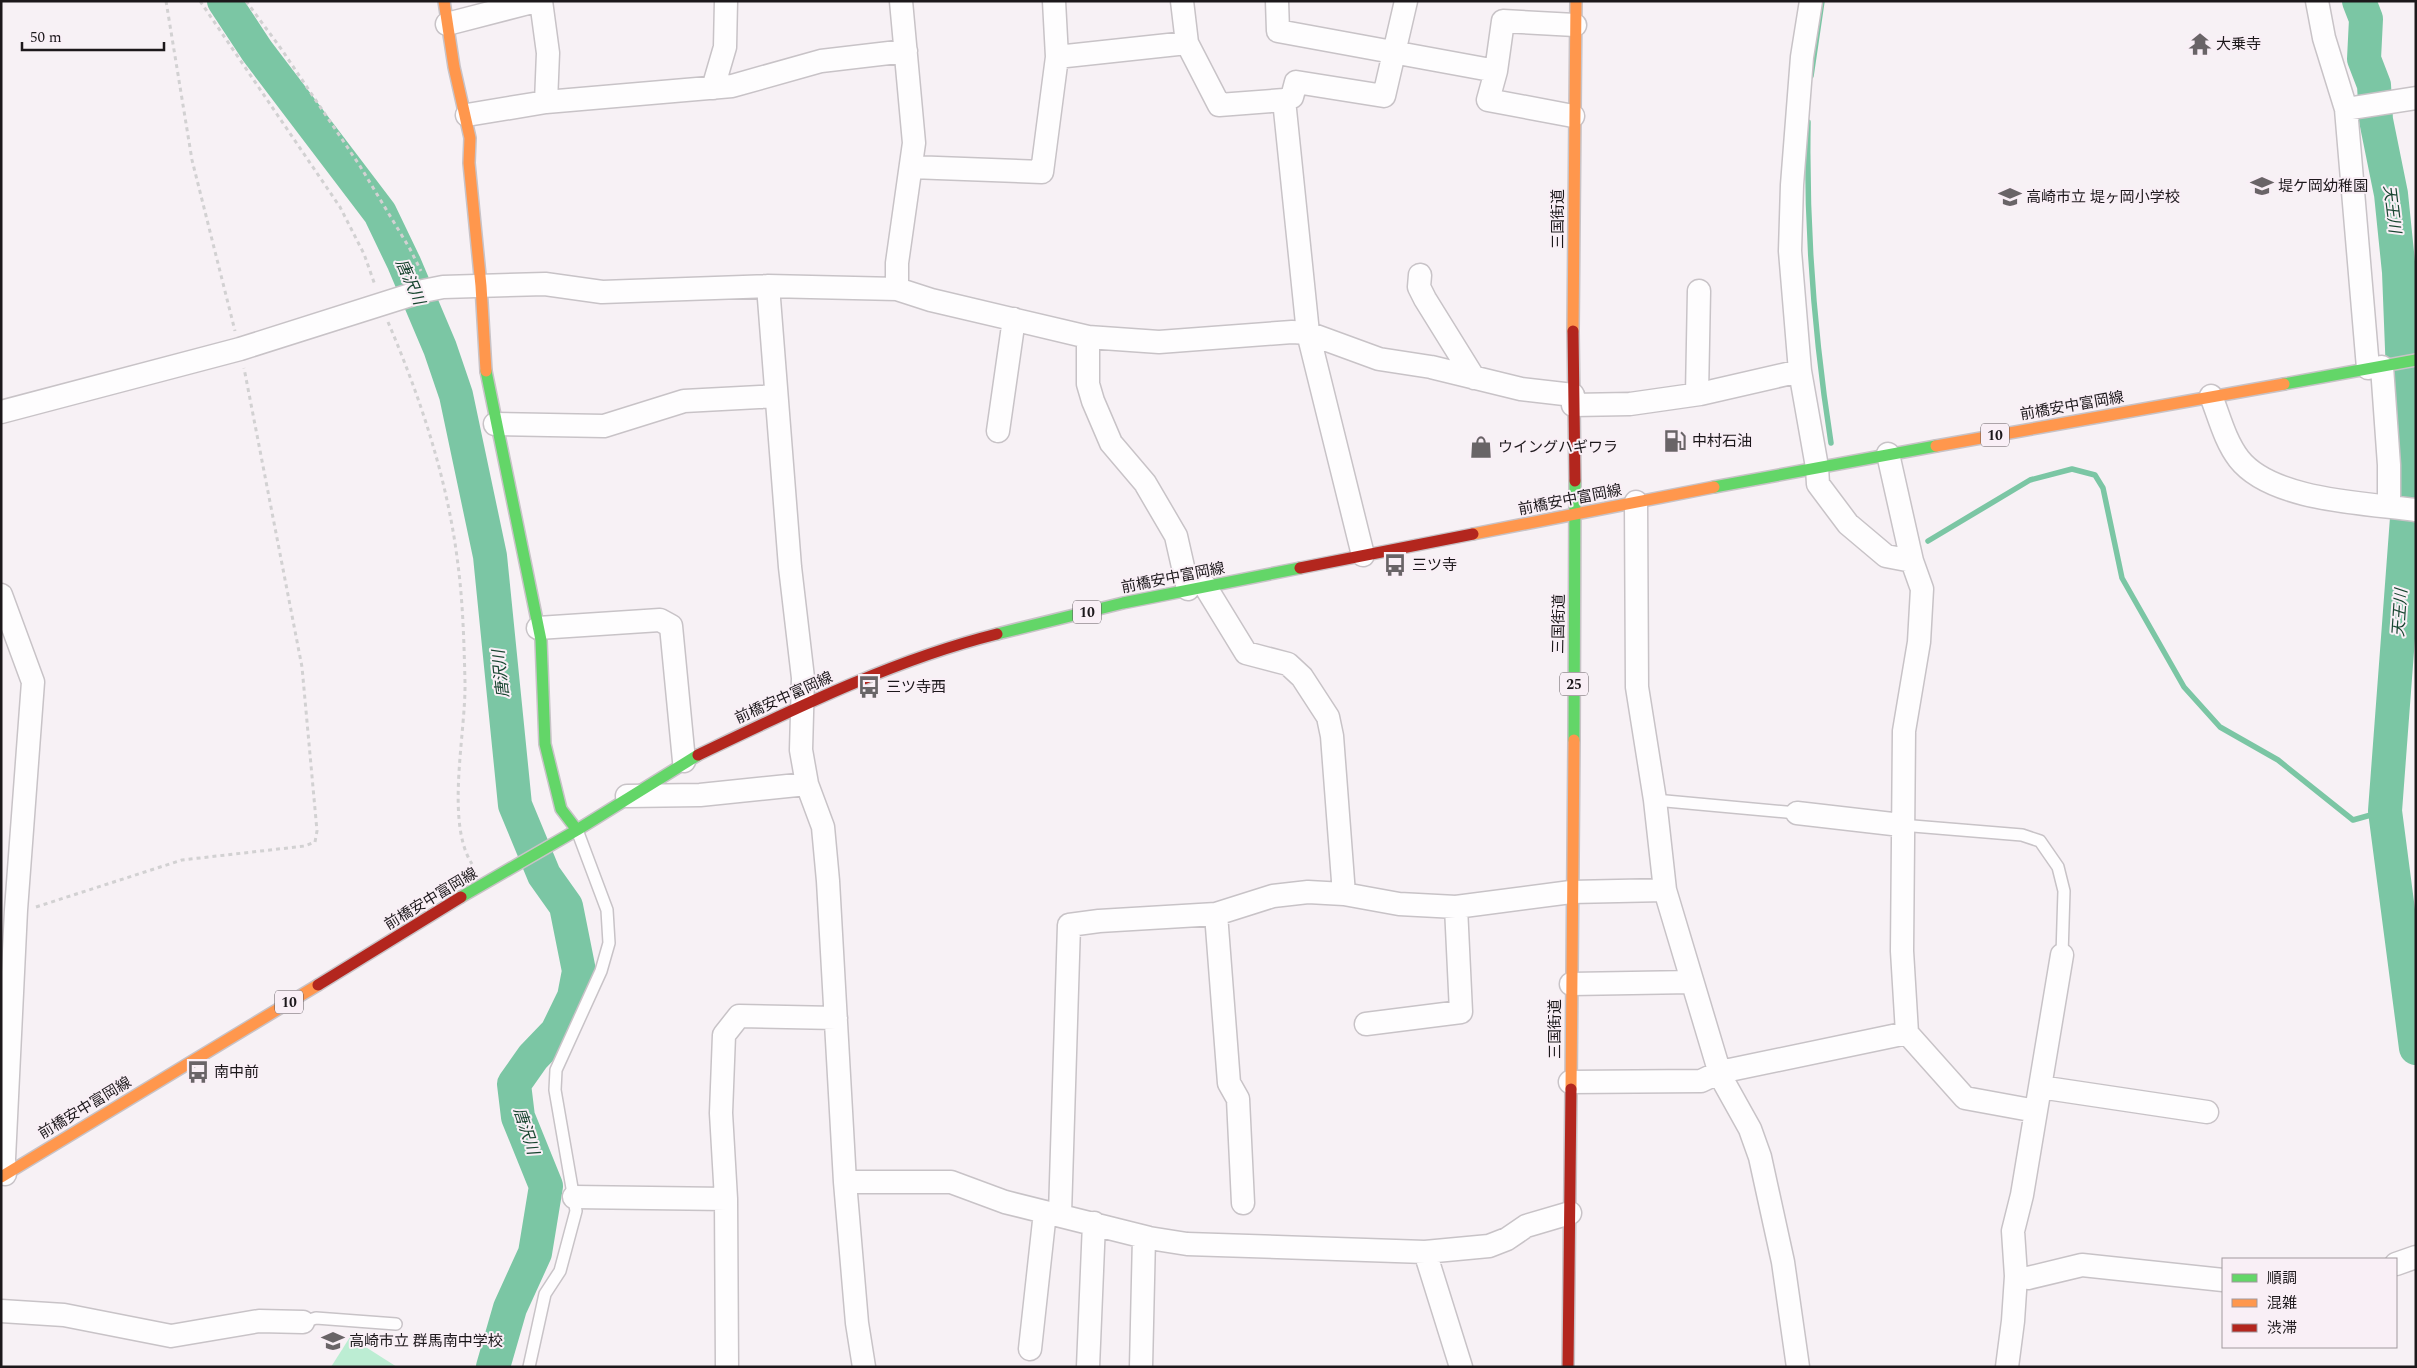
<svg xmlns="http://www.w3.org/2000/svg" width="2417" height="1368" viewBox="0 0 2417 1368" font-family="Spectral,'Noto Sans JP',serif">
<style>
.green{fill:#bcedd3}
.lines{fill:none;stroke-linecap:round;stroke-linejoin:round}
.stream{stroke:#7bc6a4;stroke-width:5.5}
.river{stroke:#7bc6a4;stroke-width:34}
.lane-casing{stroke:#c8c3c7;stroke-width:14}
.street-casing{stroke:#c8c3c7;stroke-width:25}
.fast-casing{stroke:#c8c3c7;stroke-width:14}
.slow-casing{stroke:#c8c3c7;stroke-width:14}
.jam-casing{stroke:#c8c3c7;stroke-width:14}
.path{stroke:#d2d1d2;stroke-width:3;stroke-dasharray:4 4;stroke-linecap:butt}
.lane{stroke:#fefdfe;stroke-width:11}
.street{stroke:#fefdfe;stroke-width:22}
.fast{stroke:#63d668;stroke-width:11}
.slow{stroke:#ff974d;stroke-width:11}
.jam{stroke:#b3261e;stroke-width:11}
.labels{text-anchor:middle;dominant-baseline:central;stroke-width:4;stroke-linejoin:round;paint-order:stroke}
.shield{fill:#f9eff6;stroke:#5e585d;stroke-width:1}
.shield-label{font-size:14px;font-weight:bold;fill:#1c181b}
.poi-label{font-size:15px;fill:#1c181b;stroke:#f9eff6;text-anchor:start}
.street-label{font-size:15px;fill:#1c181b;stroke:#f9eff6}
.water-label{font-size:16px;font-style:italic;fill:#184530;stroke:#f9eff6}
</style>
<rect width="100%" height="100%" fill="#f7f1f5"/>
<path class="green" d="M350 1337 397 1367H331Z"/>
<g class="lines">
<path class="stream" d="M1811 76 1822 1
M1808 122C1806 233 1814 334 1831 443
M1928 541 2030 480 2072 469 2095 475 2103 488 2122 578 2184 687 2220 727 2278 760 2353 820 2385 811"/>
<path class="river" d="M224 1 257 51 380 213 404 263 440 348 456 395 490 556 515 805 544 875 566 906 579 971 574 997 557 1032 533 1057 514 1084 518 1117 546 1186 535 1253 510 1308 493 1367
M2359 1 2366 19 2364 59 2374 85 2376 120 2391 194 2399 272 2407 476V518L2385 811 2416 1048"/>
<defs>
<path id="lane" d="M1655 800 1797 813
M1901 825 2022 835 2040 841 2058 867 2064 891 2062 955
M303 1322 316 1318 396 1324
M529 1367 545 1294 560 1271 576 1211 555 1090 556 1070 601 971 609 943 607 910 577 830"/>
<path id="street" d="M541 1 548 53 546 102
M1182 1 1187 43 1219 105 1284 100 1292 97 1296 82 1384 96 1406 1
M1277 1 1278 31 1496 71
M1811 1 1802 57 1792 185 1790 251 1800 371 1817 467 1818 484 1848 524 1886 556 1912 561
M2317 1 2324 38 2346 109 2368 368
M447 24 536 1
M1057 57 1187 43
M713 88 725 47 726 1
M1284 100 1308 333 1363 555
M2346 109 2416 98
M467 115 546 102 732 86 821 61 906 51
M1573 116 1488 100 1496 71 1503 21 1575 25
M911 167 1042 172 1057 57 1054 1
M1420 275 1419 287 1425 299 1474 378
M768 286 790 567 803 678 801 750 807 784 823 827 828 881 845 1182 857 1323 864 1367
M897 289V263L914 143 901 1
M1088 337V384L1093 401 1111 443 1145 483 1176 536 1188 589
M2382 367 2389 465V506
M1697 394 1699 291
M2211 396C2219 416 2225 441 2239 459 2272 501 2366 503 2416 510
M1573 405 1630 404 1700 394 1800 371
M1 412 240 349 423 291 443 287 545 284 602 292 768 286 897 289 931 300 1088 337 1159 342 1292 332 1308 333 1379 359 1431 367 1521 389 1573 395
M495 424 604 426 684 401 776 396
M998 431 1014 319
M1888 454 1912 561 1922 589 1919 642 1904 731 1902 951 1907 1033 1965 1098 2036 1111
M1636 502 1637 687 1655 800 1665 890 1721 1077 1750 1129 1760 1157 1783 1262 1798 1367
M1205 586 1246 653 1288 664 1302 677 1328 717 1332 736 1344 894
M1 595 33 682 16 910 4 1159 5 1174
M538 628 660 620 671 626 684 761
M627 796 700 795 807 784
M1797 813 1901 825
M1216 914 1229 1083 1238 1099 1243 1203
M1571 984 1692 982
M1366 1024 1461 1012 1456 907
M1570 1082 1701 1081 1720 1072 1907 1033
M2040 1087 2207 1112
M845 1182H951L1005 1202 1149 1238 1187 1244 1425 1252 1489 1246 1507 1239 1526 1226 1570 1213
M574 1197 726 1199
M1060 1214 1069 925 1099 921 1216 914 1273 896 1308 892 1344 894 1399 904 1456 907 1571 892 1665 890
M1425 1252 1461 1367
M2396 1264 2416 1257
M2016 1276 2028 1278 2082 1265 2223 1280
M1 1311 64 1315 171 1336 259 1321 303 1322
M1030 1349 1045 1212
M727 1367 726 1199 721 1113 724 1035 739 1016 836 1018
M1088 1367 1094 1223
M1141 1367 1144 1237
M2007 1367 2013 1321 2016 1276 2013 1231 2022 1195 2062 955"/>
<path id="fast" d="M486 371 541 640 545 744 561 809 577 830
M2284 384 2416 360
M1714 487 1936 446
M997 634 1123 603 1300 568
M1574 740 1575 481
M461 897 577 830 698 755"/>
<path id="slow" d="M444 1 454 67 470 138 469 163 481 286 486 371
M1573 331 1576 1
M1936 446 2284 384
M1473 534 1714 487
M1571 1089 1574 740
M1 1177 318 985"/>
<path id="jam" d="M1573 331 1575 481
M1300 568 1473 534
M698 755C794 709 893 660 997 634
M318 985 461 897
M1568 1367 1571 1089"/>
</defs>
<use href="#lane" class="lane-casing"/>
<use href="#street" class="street-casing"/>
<use href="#fast" class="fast-casing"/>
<use href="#slow" class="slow-casing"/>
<use href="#jam" class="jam-casing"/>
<path class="path" d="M166 1 192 160 235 331
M200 1 340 207 364 254 375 285
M246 1 282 50 360 166 410 249 421 271
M388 322C421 399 448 481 458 565 463 603 464 643 465 682 466 733 445 822 472 864
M36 907 182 860 305 846 315 842 317 831 302 667 244 368"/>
<use href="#lane" class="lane"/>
<use href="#street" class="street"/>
<use href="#fast" class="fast"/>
<use href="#slow" class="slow"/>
<use href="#jam" class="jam"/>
</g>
<defs>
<symbol id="temple-bare" viewBox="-9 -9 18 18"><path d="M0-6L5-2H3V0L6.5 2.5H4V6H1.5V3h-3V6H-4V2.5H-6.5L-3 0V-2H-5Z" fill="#696467" stroke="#f9eff6" stroke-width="2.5" paint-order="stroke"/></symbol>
<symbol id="school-bare" viewBox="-9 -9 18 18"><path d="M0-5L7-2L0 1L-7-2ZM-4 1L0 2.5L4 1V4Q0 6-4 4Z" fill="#696467" stroke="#f9eff6" stroke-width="2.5" paint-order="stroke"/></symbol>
<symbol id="fuel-bare" viewBox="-9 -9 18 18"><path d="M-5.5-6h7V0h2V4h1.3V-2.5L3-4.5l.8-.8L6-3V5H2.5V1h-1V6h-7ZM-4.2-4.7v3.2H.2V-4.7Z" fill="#696467" stroke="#f9eff6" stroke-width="2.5" paint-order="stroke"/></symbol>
<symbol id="shop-bare" viewBox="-9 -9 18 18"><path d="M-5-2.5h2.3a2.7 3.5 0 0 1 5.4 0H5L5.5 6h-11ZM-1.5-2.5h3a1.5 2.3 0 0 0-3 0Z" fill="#696467" stroke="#f9eff6" stroke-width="2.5" paint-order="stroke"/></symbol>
<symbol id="bus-bare" viewBox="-9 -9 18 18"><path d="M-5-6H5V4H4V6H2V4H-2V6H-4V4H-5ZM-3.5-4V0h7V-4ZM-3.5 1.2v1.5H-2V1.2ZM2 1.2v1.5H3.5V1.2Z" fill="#696467" stroke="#f9eff6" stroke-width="2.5" paint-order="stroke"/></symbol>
</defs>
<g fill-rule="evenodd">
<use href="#temple-bare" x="2184" y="28" width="32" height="32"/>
<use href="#school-bare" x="2246" y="170" width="32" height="32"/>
<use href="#school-bare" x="1994" y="181" width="32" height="32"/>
<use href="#fuel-bare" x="1659" y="425" width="32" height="32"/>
<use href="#shop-bare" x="1465" y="431" width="32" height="32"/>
<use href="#bus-bare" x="1379" y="549" width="32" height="32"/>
<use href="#bus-bare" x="853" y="671" width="32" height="32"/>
<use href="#bus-bare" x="182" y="1056" width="32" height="32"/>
<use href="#school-bare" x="317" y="1325" width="32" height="32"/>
</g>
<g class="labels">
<g class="shield">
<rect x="1981" y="423.5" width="28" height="23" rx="4"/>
<rect x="1073" y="600.5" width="28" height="23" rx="4"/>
<rect x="1560" y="672.5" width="28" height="23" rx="4"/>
<rect x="275" y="990.5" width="28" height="23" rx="4"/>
</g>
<g class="shield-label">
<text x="1995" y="435">10</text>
<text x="1087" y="612">10</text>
<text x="1574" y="684">25</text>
<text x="289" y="1002">10</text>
</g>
<g class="poi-label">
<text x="2216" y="44">大乗寺</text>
<text x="2278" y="186">堤ケ岡幼稚園</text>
<text x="2026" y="197">高崎市立 堤ヶ岡小学校</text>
<text x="1692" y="441">中村石油</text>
<text x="1498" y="447">ウイングハギワラ</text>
<text x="1412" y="565">三ツ寺</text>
<text x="886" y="687">三ツ寺西</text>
<text x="214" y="1072">南中前</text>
<text x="349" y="1341">高崎市立 群馬南中学校</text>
</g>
<g class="street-label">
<text transform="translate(1558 219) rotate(-90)">三国街道</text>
<text transform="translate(2072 406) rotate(-10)">前橋安中富岡線</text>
<text transform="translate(1570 500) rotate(-11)">前橋安中富岡線</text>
<text transform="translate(1173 578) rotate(-11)">前橋安中富岡線</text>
<text transform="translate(1559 624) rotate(-89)">三国街道</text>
<text transform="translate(784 698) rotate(-24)">前橋安中富岡線</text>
<text transform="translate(431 899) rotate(-31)">前橋安中富岡線</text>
<text transform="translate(1555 1029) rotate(-90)">三国街道</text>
<text transform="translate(85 1108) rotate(-31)">前橋安中富岡線</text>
</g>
<g class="water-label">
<text transform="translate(2392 209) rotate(83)">天王川</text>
<text transform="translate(410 282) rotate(66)">唐沢川</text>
<text transform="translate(2400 613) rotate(-86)">天王川</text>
<text transform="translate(501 674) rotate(-96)">唐沢川</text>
<text transform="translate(526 1131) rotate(72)">唐沢川</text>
</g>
</g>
<rect width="2417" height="1368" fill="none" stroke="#1c181b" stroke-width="5"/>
<rect x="2222" y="1258" width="175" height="90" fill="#f9eff6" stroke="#a1999e"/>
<rect x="2232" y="1274" width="25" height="8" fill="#63d668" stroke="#a1999e"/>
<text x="2267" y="1283" font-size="15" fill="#1c181b">順調</text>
<rect x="2232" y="1299" width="25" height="8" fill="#ff974d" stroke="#a1999e"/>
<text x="2267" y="1308" font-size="15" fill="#1c181b">混雑</text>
<rect x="2232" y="1324" width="25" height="8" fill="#b3261e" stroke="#a1999e"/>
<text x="2267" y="1333" font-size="15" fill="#1c181b">渋滞</text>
<path d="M22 42v8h142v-8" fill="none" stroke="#1c181b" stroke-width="2.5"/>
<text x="30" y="42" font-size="15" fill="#1c181b" stroke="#f9eff6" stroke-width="4" paint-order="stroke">50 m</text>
</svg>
